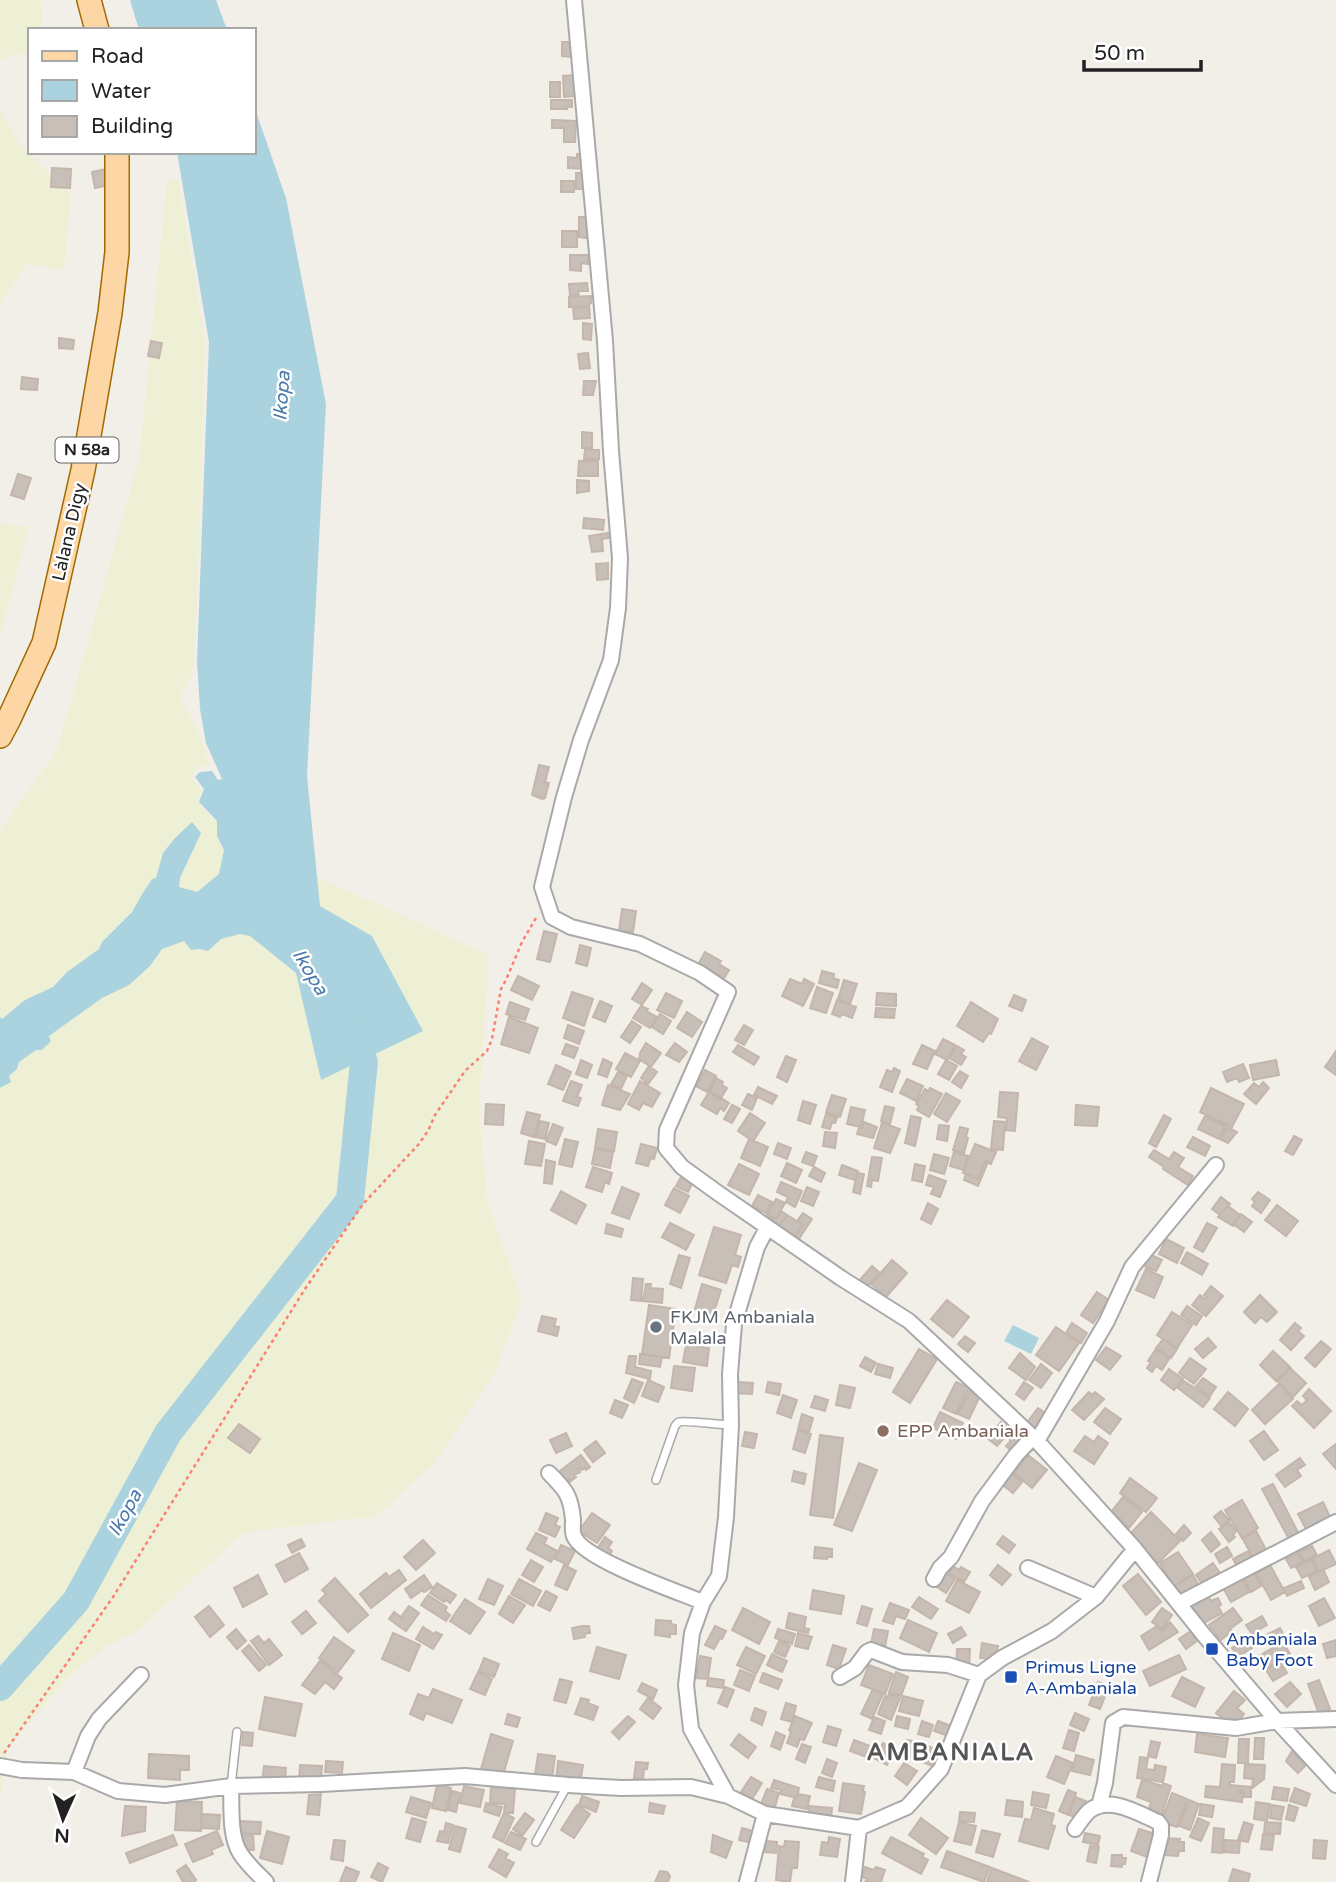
<svg xmlns="http://www.w3.org/2000/svg" width="1336" height="1882" viewBox="0 0 1336 1882" font-family="'Varela Round',sans-serif">
<style>
.farmland{fill:#eef0d5}
.water{fill:#aad3df}
.lines{fill:none;stroke-linecap:round;stroke-linejoin:round}
.river{stroke:#aad3df;stroke-width:28}
.building{fill:#c7bfb8;stroke:#c4b6ab;stroke-width:2}
.lane-casing{stroke:#a9a9a9;stroke-width:10}
.street-casing{stroke:#a9a9a9;stroke-width:18}
.primary-casing{stroke:#a06b00;stroke-width:26}
.path{stroke:#fa8072;stroke-width:2.5;stroke-dasharray:3.5 3.5;stroke-linecap:butt}
.lane{stroke:#fff;stroke-width:7}
.street{stroke:#fff;stroke-width:14}
.primary{stroke:#fcd6a4;stroke-width:23}
.worship-dot{fill:#6b7280;stroke:#fff;stroke-width:2.5}
.education-dot{fill:#8d6e63;stroke:#fff;stroke-width:2.5}
.transit-dot{fill:#1a4fb4;stroke:#fff;stroke-width:2.5}
.labels{text-anchor:middle;dominant-baseline:central;stroke-width:5;stroke-linejoin:round;paint-order:stroke}
.shield{fill:#fff;stroke:#646464;stroke-width:2}
.shield-label{font-size:16px;font-weight:bold;fill:#222}
.street-label{font-size:18px;fill:#222;stroke:#fff}
.worship-label{font-size:18px;fill:#5b616d;stroke:#fff;text-anchor:start}
.education-label{font-size:18px;fill:#785e54;stroke:#fff;text-anchor:start}
.transit-label{font-size:18px;fill:#164399;stroke:#fff;text-anchor:start}
.water-label{font-size:19px;font-style:italic;fill:#4a7aab;stroke:#fff}
.district-label{font-size:24px;font-weight:bold;letter-spacing:2px;fill:#555;stroke:#fff}
</style>
<rect width="100%" height="100%" fill="#f2efe9"/>
<path class="farmland" d="M0 0H41L43 30H30V51L0 60Z
M0 109 20 144 71 194 64 271 27 264 0 305Z
M167 178 179 181 205 342 198 585 192 675 179 697 196 725 210 765 197 768 191 777 201 790 197 801 213 820 322 879 489 955 479 1106 487 1199 522 1301 494 1374 436 1461 377 1516 243 1533 137 1631 109 1645 72 1673 8 1748 0 1799V830L57 750 139 460Z
M0 524 29 526 0 638Z"/>
<path class="water" d="M130 0H216L227 30H139Z
M254 106 286 198 326 404 307 776 320 906 372 936 423 1031 321 1080 296 973 250 936 240 934 221 939 208 951 198 949 191 950 184 941 162 949 150 966 129 985 102 998 49 1036 51 1041 42 1050H36L19 1062 17 1069 9 1076 11 1082 0 1088V1017L2 1019 25 1000 53 987 67 972 99 949 102 942 132 912 144 891 152 879 156 878 163 853 175 838 192 822 201 833 180 878 179 887 197 892 219 874 224 850 217 836V821L199 802 204 789 195 777 200 772 212 771 218 780 222 779 206 743 200 709 197 662 209 342 177 152H254Z
M1013 1325 1039 1338 1031 1354 1004 1341Z"/>
<g class="lines">
<path class="river" d="M0 1687 76 1601 168 1433 350 1200 364 1062 342 1027"/>
</g>
<path class="building" d="M562 42H571V57L562 56Z
M574 75 576 96 564 97 563 76Z
M550 82H560V97H550Z
M551 100H572V107H567V109H551Z
M552 120 576 121 575 142H564V128H552Z
M577 154H586L585 169 568 168V157L577 158Z
M52 168 71 169 70 188 51 187Z
M106 169 109 185 95 188 92 172Z
M576 173H586L585 189H576Z
M561 181H574V192H561Z
M579 217H587V238L579 237Z
M562 231H577V247H562Z
M570 255H588V264L581 263V271L570 270Z
M587 283 588 291H578L579 296H570L569 284Z
M591 296V303L589 304V306L569 307V297Z
M589 306 590 318 574 319 573 307Z
M583 323 592 324 591 340 583 339Z
M59 338 74 340 73 349 59 348Z
M151 341 162 343 159 358 148 356Z
M588 353 590 368 580 369 578 354Z
M22 377 38 379 37 390 21 389Z
M584 381H596L593 395H583Z
M582 432 592 433V448H582Z
M585 449 599 450V459H584Z
M579 461H598V476H578Z
M18 474 31 478 24 499 11 495Z
M577 480 589 481V491L577 493Z
M584 518 604 520 603 530 583 528Z
M608 533 609 538 602 539 603 551 592 552 589 536Z
M608 563V579L597 580 596 564Z
M539 765 549 767 545 782 549 783 545 798 542 799 532 795Z
M622 909 636 911 633 932 619 931Z
M544 931 557 934 550 962 537 959Z
M580 945 591 948 587 966 576 963Z
M705 952 721 961 719 964 729 970 723 980 698 965Z
M822 971 834 974 833 978 839 980 837 988 819 983Z
M518 976 539 986 532 1000 511 990Z
M790 979 802 984 804 979 814 984 803 1006 782 996Z
M844 980 857 984 850 1004 838 999Z
M642 983 652 990 642 1005 632 999Z
M817 987 833 993 826 1013 810 1008Z
M572 992 593 999 584 1026 563 1018Z
M666 993 682 1001 674 1018 657 1010Z
M877 993 896 994V1006L876 1005Z
M1014 995 1026 1000 1022 1011 1009 1006Z
M837 1000 856 1007 852 1018 842 1014 840 1017 832 1014Z
M600 1001 612 1006 605 1022 593 1017Z
M510 1002 529 1009 525 1020 506 1014Z
M971 1002 998 1019 991 1034 989 1033 983 1042 957 1026Z
M641 1006 648 1009 646 1011 657 1017 650 1028 633 1018Z
M876 1008 895 1009 894 1018 875 1017Z
M687 1012 702 1022 692 1037 677 1028Z
M660 1014 671 1021 663 1034 652 1027Z
M509 1017 538 1028 529 1053 501 1044Z
M632 1021 641 1027 630 1043 621 1037Z
M568 1025 584 1031 579 1044 564 1038Z
M744 1025 753 1030 744 1045 735 1040Z
M1032 1038 1048 1047 1036 1070 1019 1061Z
M943 1039 955 1045 947 1060 935 1054Z
M646 1043 661 1053 651 1067 639 1059 640 1053Z
M675 1043 687 1052 679 1062 666 1055Z
M566 1044 578 1048 574 1058 562 1054Z
M738 1045 759 1057 754 1065 733 1052Z
M922 1045 935 1051 927 1069 913 1064Z
M957 1046 964 1050 961 1054 966 1057 961 1065 949 1058Z
M1336 1051V1075L1325 1067Z
M625 1053 640 1061 631 1077 616 1069Z
M786 1056 796 1060 787 1082 777 1077Z
M603 1059 612 1063 607 1077 598 1074Z
M581 1060 592 1065 587 1078 576 1074Z
M946 1060 957 1066 949 1080 938 1074Z
M1276 1060 1279 1075 1253 1080 1250 1065Z
M1243 1064 1249 1078 1239 1082 1237 1078 1227 1082 1223 1072Z
M556 1065 571 1072 563 1090 548 1084Z
M649 1066 657 1072 648 1084 641 1078Z
M894 1068 900 1071 892 1092 880 1087 887 1070 892 1072Z
M705 1070 716 1076 707 1092 696 1086Z
M960 1071 968 1076 961 1088 952 1082Z
M618 1072 627 1076 621 1089 611 1084Z
M716 1078 723 1082 722 1085 727 1088 721 1098 710 1091Z
M907 1079 923 1086 916 1101 900 1093Z
M571 1081 582 1085 577 1097 581 1098 578 1106 563 1101Z
M640 1081 660 1093 652 1107 643 1103 639 1110 628 1104Z
M1263 1082 1269 1088 1256 1104 1244 1094 1254 1083 1259 1087Z
M608 1085 630 1094 620 1110 602 1105Z
M758 1087 777 1096 772 1104 754 1095Z
M930 1088 942 1094 929 1117 917 1110 919 1106 916 1104 925 1089 928 1091Z
M1211 1088 1244 1104 1232 1127 1200 1112Z
M709 1092 720 1100 721 1098 729 1103 724 1111 720 1108 717 1114 701 1105Z
M1000 1092 1018 1093 1015 1131 1006 1130 1007 1118 998 1117Z
M946 1093 960 1101 947 1122 934 1114Z
M748 1094 757 1098 752 1110 742 1105Z
M832 1095 846 1099 840 1117 826 1112Z
M803 1101 816 1105 810 1124 798 1120Z
M486 1104 504 1105 503 1125 485 1124Z
M732 1105 740 1109 732 1123 724 1119Z
M1076 1105 1099 1107 1097 1126 1075 1125Z
M885 1106 894 1108 890 1124 881 1121Z
M851 1107 865 1110 861 1127 847 1124Z
M527 1112 540 1115 534 1137 521 1133Z
M750 1113 765 1123 753 1141 738 1131Z
M826 1114 837 1118 835 1123 832 1122 830 1129 822 1127Z
M1164 1115 1171 1119 1156 1147 1149 1143Z
M911 1116 921 1118 915 1146 905 1143Z
M1205 1116 1225 1126 1219 1139 1198 1129Z
M540 1121 549 1123 545 1139 536 1137Z
M994 1121 1005 1122 1003 1150 991 1149Z
M864 1122 877 1127 873 1138 857 1134 859 1128 862 1129Z
M882 1123 900 1129 890 1153 874 1148Z
M553 1124 563 1128 556 1145 546 1141Z
M939 1125 949 1126 947 1141 937 1139Z
M960 1127 968 1129 966 1137 968 1138 964 1153 953 1150Z
M1227 1127 1237 1132 1228 1143 1220 1139Z
M598 1129 617 1132 614 1151 595 1148Z
M825 1132 837 1133 835 1148 823 1146Z
M1294 1136 1302 1140 1293 1155 1285 1151Z
M1193 1137 1210 1146 1205 1156 1187 1147Z
M565 1139 578 1142 572 1167 559 1164Z
M749 1139 768 1147 760 1166 741 1158Z
M529 1141 545 1144 541 1166 525 1164Z
M778 1143 791 1148 787 1159 774 1154Z
M641 1144 657 1148 654 1159 651 1158 648 1166 636 1163Z
M975 1144 996 1152 991 1164 985 1161 978 1179 963 1173Z
M595 1149 613 1152 610 1168 592 1164Z
M1154 1150 1169 1159 1174 1152 1184 1158 1178 1167 1193 1176 1188 1185 1163 1169 1164 1167 1149 1157Z
M806 1152 817 1156 813 1166 802 1162Z
M954 1152 968 1156 964 1170 950 1166Z
M934 1154 949 1158 944 1174 930 1170Z
M872 1157 882 1158 878 1181 872 1180 871 1187 867 1186Z
M546 1160 555 1162 552 1184 544 1183Z
M985 1161 988 1162 978 1186 964 1180 966 1174 978 1179Z
M787 1163 802 1170 796 1183 781 1176Z
M739 1164 759 1174 749 1195 728 1185Z
M915 1164 925 1166 922 1182 912 1180Z
M842 1165 858 1171 855 1180 839 1175Z
M593 1167 612 1173 609 1184 605 1182 602 1192 586 1187Z
M814 1167 825 1173 821 1182 809 1176Z
M857 1173 864 1174 860 1194 853 1192Z
M929 1175 946 1181 940 1197 931 1194 934 1187 926 1185Z
M681 1177 693 1182 688 1192 676 1186Z
M781 1182 802 1191 795 1207 786 1202 788 1197 777 1192Z
M622 1187 639 1194 629 1219 612 1213Z
M807 1187 819 1192 813 1206 801 1201Z
M674 1188 689 1196 680 1213 665 1205Z
M561 1191 586 1205 576 1224 551 1210Z
M1258 1192 1270 1200 1261 1213 1252 1206 1255 1202 1252 1199Z
M758 1195 772 1202 766 1213 752 1206Z
M1221 1197 1230 1204 1220 1215 1212 1209Z
M776 1199 785 1203 776 1219 767 1215Z
M928 1203 938 1209 931 1224 921 1219Z
M1277 1205 1298 1221 1286 1236 1265 1220Z
M1228 1206 1240 1215 1233 1226 1218 1217Z
M781 1211 787 1215 776 1230 764 1221 769 1215 776 1219Z
M803 1213 812 1219 797 1242 793 1240 803 1225 797 1221Z
M1241 1214 1252 1222 1244 1232 1233 1224Z
M787 1215 803 1225 795 1237 779 1227Z
M670 1223 694 1235 686 1250 662 1237Z
M1207 1223 1217 1228 1203 1252 1194 1247Z
M607 1224 623 1229 621 1237 605 1233Z
M714 1227 741 1235 735 1255 741 1257 738 1267 732 1265 726 1283 699 1275Z
M1166 1239 1184 1248 1177 1263 1159 1254Z
M1187 1252 1208 1264 1202 1275 1181 1263Z
M1149 1254 1162 1260 1156 1271 1144 1266Z
M679 1255 690 1258 681 1288 670 1284Z
M892 1260 907 1273 886 1297 871 1284Z
M872 1266 880 1273 866 1288 859 1281Z
M1146 1269 1163 1277 1154 1298 1136 1290Z
M633 1278 643 1279 641 1301 631 1300Z
M646 1284H651L650 1288 663 1289 662 1303 643 1301Z
M702 1284 721 1290 713 1315 695 1309Z
M1211 1286 1223 1296 1206 1316 1192 1305 1200 1295 1205 1299 1207 1297 1204 1295Z
M1097 1292 1109 1300 1093 1323 1081 1315Z
M1260 1295 1277 1312 1267 1322 1261 1317 1255 1323 1244 1312Z
M947 1300 969 1317 953 1337 931 1319Z
M649 1305 676 1309 669 1358 642 1354Z
M1187 1306 1202 1316 1196 1325 1181 1315Z
M1172 1312 1192 1325 1177 1348 1157 1335Z
M542 1316 556 1319 554 1326 559 1327 557 1336 538 1331Z
M1072 1323 1087 1333 1081 1343 1066 1333Z
M1295 1323 1301 1328 1298 1331 1304 1336 1291 1350 1280 1340Z
M1056 1327 1079 1343 1059 1371 1036 1355Z
M965 1336 975 1343 968 1352 958 1344Z
M1208 1338 1216 1347 1203 1358 1195 1349Z
M1163 1339 1177 1349 1171 1358 1156 1348Z
M1321 1341 1331 1349 1315 1367 1305 1358Z
M686 1345 709 1348 707 1366 683 1362Z
M1106 1347 1121 1356 1110 1370 1096 1360Z
M919 1349 937 1359 910 1403 893 1392Z
M1156 1349 1169 1359 1162 1370 1156 1366 1152 1372 1147 1368 1151 1362 1148 1361Z
M1273 1351 1290 1367 1276 1381 1260 1365Z
M1020 1353 1035 1367 1026 1380 1009 1368Z
M640 1354 662 1357 660 1367 639 1364Z
M629 1356H636L635 1367 651 1371 650 1379 626 1373Z
M865 1357 876 1363 871 1372 860 1366Z
M1190 1358 1206 1369 1194 1384 1179 1373Z
M878 1364 893 1368 890 1378 875 1374Z
M1041 1364 1052 1373 1041 1388 1029 1380Z
M674 1366 695 1368 692 1391 671 1388Z
M1290 1368 1306 1383 1293 1397 1277 1381Z
M1169 1369 1183 1379 1174 1390 1161 1380Z
M1203 1378 1216 1387 1210 1396 1196 1386Z
M632 1379 643 1383 634 1403 624 1398Z
M648 1380 664 1387 658 1402 642 1396Z
M1184 1381 1210 1398 1203 1407 1178 1388Z
M738 1382 753 1383 752 1394 733 1393V1384H737Z
M768 1382 781 1384 779 1395 766 1392Z
M956 1382 969 1388 956 1414 943 1408Z
M1024 1382 1033 1388 1024 1400 1016 1394Z
M1279 1384 1293 1399 1265 1424 1252 1410Z
M840 1385 855 1388 850 1408 836 1405Z
M1309 1389 1331 1411 1314 1428 1292 1406 1297 1401 1302 1405 1307 1400 1303 1396Z
M970 1391 980 1396 969 1419 958 1414Z
M1089 1392 1092 1395 1095 1392 1104 1399 1084 1420 1072 1410Z
M1228 1392 1248 1409 1235 1426 1214 1409Z
M783 1395 797 1400 791 1418 777 1413Z
M815 1396 828 1400 825 1411 811 1407Z
M615 1400 628 1405 622 1418 610 1413Z
M1038 1408 1048 1415 1036 1432 1025 1425Z
M1105 1408 1121 1419 1110 1434 1094 1422Z
M940 1412 963 1423 956 1439 933 1428Z
M802 1414 813 1418 809 1432 798 1429Z
M1001 1422 1007 1427 1001 1435 1005 1437 997 1446 987 1438Z
M239 1424 260 1439 250 1453 228 1438Z
M798 1430 811 1434 805 1453 793 1449Z
M1012 1431 1024 1443 1014 1453 1006 1446 1011 1441 1007 1437Z
M1264 1431 1278 1450 1264 1460 1250 1441Z
M745 1432 757 1434 754 1448 742 1446Z
M566 1433 572 1446 556 1453 550 1440Z
M820 1435 843 1438 833 1518 810 1515Z
M1085 1436 1094 1442 1098 1436 1108 1443 1094 1464 1074 1451Z
M596 1441 605 1453 593 1462 584 1450Z
M1336 1444V1469L1323 1454Z
M581 1455 590 1467 586 1470 585 1468 582 1470 580 1468 578 1469 580 1472 574 1475 576 1477 571 1481 570 1479 568 1480 570 1482 565 1486 556 1474Z
M1028 1455 1047 1470 1032 1488 1014 1473Z
M1300 1458 1305 1465 1297 1470 1301 1476 1285 1487 1276 1475Z
M859 1463 877 1470 852 1531 834 1525Z
M794 1471 806 1474 804 1484 792 1481Z
M1012 1474 1022 1482 1013 1493 1003 1485Z
M1130 1478 1157 1498 1146 1512 1120 1493Z
M1273 1484 1300 1536 1290 1541 1262 1489Z
M1123 1497 1142 1512 1129 1528 1112 1511Z
M1242 1500 1258 1528 1242 1538 1225 1510Z
M1323 1502 1331 1519 1307 1531 1298 1514Z
M1221 1511 1229 1520 1222 1527 1214 1517Z
M1151 1512 1180 1541 1158 1563 1129 1535Z
M546 1513 558 1518 555 1525 560 1527 555 1537 539 1530Z
M592 1513 610 1525 597 1543 579 1531Z
M1229 1522 1236 1531 1233 1535 1235 1537 1229 1542 1219 1529Z
M1184 1525 1191 1533 1183 1541 1176 1534Z
M1256 1531 1270 1557 1257 1565 1243 1539Z
M1211 1532 1220 1544 1211 1552 1202 1540Z
M536 1533 547 1538 544 1544 557 1551 551 1562 527 1549Z
M1003 1536 1015 1545 1009 1553 997 1544Z
M605 1537 612 1542 608 1548 612 1551 607 1559 595 1552Z
M301 1539 305 1546 292 1553 288 1545Z
M423 1540 435 1553 416 1570 404 1557Z
M561 1545 575 1551 568 1565 555 1559Z
M1312 1546 1317 1555 1304 1561 1299 1552Z
M815 1547 832 1549V1557H827V1559L814 1558Z
M1227 1547 1232 1556 1220 1563 1215 1554Z
M1329 1550 1336 1564 1319 1572 1312 1559Z
M1248 1551 1255 1565 1240 1572 1233 1559Z
M1178 1552 1193 1574 1174 1586 1160 1563Z
M299 1553 308 1569 285 1582 276 1565Z
M1298 1553 1303 1562 1291 1568 1286 1559Z
M1311 1559 1317 1571 1302 1578 1296 1567Z
M531 1560 543 1567 534 1582 522 1575Z
M1213 1563 1220 1573 1203 1585 1196 1575Z
M564 1565 576 1571 567 1590 555 1585Z
M998 1565 1011 1575 1002 1585 990 1575Z
M1270 1565 1285 1592 1271 1600 1256 1573Z
M953 1566 959 1570 961 1567 970 1572 964 1582 949 1573Z
M1323 1569 1329 1582 1315 1590 1309 1577Z
M399 1570 406 1580 371 1608 360 1594 386 1573 389 1577Z
M946 1573 955 1579 946 1593 937 1587Z
M1254 1573 1261 1586 1251 1592 1244 1578Z
M1138 1574 1161 1602 1146 1615 1123 1586Z
M258 1575 267 1594 243 1607 234 1588Z
M424 1575 432 1587 424 1592 423 1590 411 1598 405 1589Z
M1193 1575 1201 1589 1182 1601 1173 1587Z
M335 1578 368 1615 348 1632 319 1601 326 1594 322 1590Z
M1242 1578 1249 1592 1231 1602 1223 1588Z
M488 1579 503 1586 494 1605 479 1599Z
M519 1579 541 1591 533 1606 511 1594Z
M957 1580 980 1592 969 1613 946 1601Z
M1301 1581 1304 1588 1287 1596 1284 1588Z
M437 1583 456 1595 450 1603 446 1600 444 1602 430 1593Z
M813 1590 844 1596 841 1614 810 1609Z
M546 1591 557 1597 550 1611 538 1605Z
M1207 1594 1211 1601 1218 1598 1221 1605 1218 1606 1222 1613 1202 1624 1190 1603Z
M428 1595 447 1607 445 1611 450 1615 446 1621 421 1605Z
M509 1596 525 1605 513 1623 499 1614Z
M919 1597 938 1609 931 1619 912 1607Z
M1324 1598 1335 1618 1319 1626 1309 1606Z
M465 1599 485 1612 470 1634 450 1621Z
M890 1603 909 1610 905 1619 896 1616 893 1624 883 1621Z
M209 1606 224 1625 210 1637 195 1617Z
M409 1606 419 1613 406 1631 389 1619 394 1612 401 1617Z
M862 1606 872 1609 867 1626 857 1623Z
M743 1608 770 1622 759 1644 732 1630Z
M1162 1608 1172 1615 1162 1629 1152 1622Z
M1233 1608 1242 1620 1230 1629 1232 1631 1221 1640 1209 1625Z
M306 1611 316 1623 302 1634 292 1622Z
M789 1613 806 1617 804 1628 809 1629 808 1633 786 1628Z
M1262 1616 1267 1625 1252 1634 1246 1625Z
M656 1620 671 1621V1624L676 1625V1634H670V1637L655 1635Z
M908 1620 937 1633 929 1652 900 1638Z
M1170 1622 1178 1632 1149 1650 1141 1636 1157 1626 1162 1631Z
M583 1626H589L590 1633 584 1634 585 1637 574 1639 572 1628Z
M715 1626 726 1631 722 1639 720 1638 714 1649 705 1645Z
M423 1627 434 1634 436 1632 442 1635 433 1649 416 1639Z
M961 1627 966 1635 953 1643 948 1634Z
M1280 1628 1286 1639 1274 1645 1268 1634Z
M236 1629 246 1641 237 1649 227 1637Z
M778 1629 795 1634 792 1644 775 1638Z
M874 1629 888 1631 885 1647 871 1644Z
M1191 1631 1197 1641 1186 1649 1179 1639Z
M393 1633 420 1645 409 1671 382 1659Z
M798 1633 812 1637 808 1649 795 1646Z
M258 1636 264 1643 269 1639 282 1655 269 1665 251 1641Z
M334 1637 354 1651 338 1672 319 1658Z
M1246 1639 1252 1648 1238 1657 1232 1648Z
M1336 1640V1656L1327 1658 1323 1644Z
M779 1641 790 1646 785 1657 774 1652Z
M1283 1642 1290 1654 1264 1669 1257 1657Z
M982 1643 998 1646 995 1660 980 1658Z
M249 1645 266 1665 259 1671 242 1651Z
M833 1645 846 1649 839 1669 827 1665Z
M597 1647 626 1655 619 1679 590 1671Z
M746 1647 765 1656 756 1674 737 1665Z
M957 1649H970L969 1668 956 1667Z
M772 1654 787 1661 782 1672 767 1665Z
M1179 1655 1186 1669 1150 1686 1143 1671Z
M700 1656 711 1658 708 1679 696 1678Z
M484 1658 499 1664 494 1677 479 1671Z
M320 1661 342 1678 334 1689 325 1682 315 1694 302 1685Z
M1280 1662 1287 1673 1273 1681 1266 1670Z
M869 1665 893 1674 885 1694 861 1685Z
M740 1670 755 1676 749 1691 734 1685Z
M478 1672 492 1679 485 1695 470 1689Z
M896 1672 908 1677 901 1696 889 1692Z
M763 1673 782 1680 778 1689 760 1682Z
M1182 1677 1204 1688 1195 1707 1172 1696Z
M708 1678 724 1680 723 1688 707 1686Z
M560 1679 572 1682 566 1703 554 1700Z
M1319 1680 1330 1709 1319 1714 1308 1684Z
M1098 1682 1109 1686 1100 1709 1089 1705Z
M1290 1682 1301 1694 1287 1707 1275 1694Z
M642 1683 657 1690 653 1699 638 1691Z
M725 1687 734 1690 727 1707 718 1703Z
M433 1689 462 1700 452 1723 426 1713 423 1720 410 1714 418 1694 429 1698Z
M873 1689 883 1694 872 1719 861 1714Z
M1234 1691 1245 1700 1237 1708 1244 1714 1234 1727 1216 1713Z
M889 1694 900 1698 891 1720 878 1714 885 1696 887 1697Z
M903 1696 923 1701 919 1716 899 1711Z
M265 1697 302 1704 295 1736 259 1729Z
M581 1698 589 1700 588 1703 598 1707 593 1720 575 1714Z
M648 1698 661 1708 653 1719 640 1709Z
M786 1703 796 1706 792 1722 781 1719Z
M755 1708 766 1712 762 1725 751 1720Z
M1075 1713 1089 1719 1084 1731 1070 1725Z
M508 1714 520 1718 517 1727 505 1724Z
M628 1716 635 1722 619 1739 612 1732Z
M795 1716 812 1723 804 1740 800 1739 797 1747 787 1743 791 1732 789 1730Z
M897 1716 910 1719 908 1729 895 1726Z
M874 1717 885 1721 881 1734 869 1730Z
M922 1721 933 1725 929 1737 918 1734Z
M938 1721 955 1727 951 1737 934 1731Z
M828 1726 841 1730 836 1746 823 1742Z
M1069 1730 1079 1733 1074 1751 1063 1748Z
M243 1732 253 1733 252 1746 242 1745Z
M776 1732 785 1736 780 1750 771 1746Z
M491 1734 513 1741 503 1775 481 1769Z
M739 1734 756 1747 748 1758 731 1745Z
M1197 1734 1228 1738 1225 1757 1195 1752Z
M1255 1738H1264L1263 1759H1254Z
M1239 1739H1249L1248 1763H1238Z
M854 1740 873 1747 869 1758 850 1751Z
M907 1740 916 1742 912 1757 903 1755Z
M1151 1741 1160 1743 1156 1758 1148 1756Z
M883 1743 895 1750 887 1765 874 1758Z
M920 1743 938 1750 932 1766 913 1758Z
M802 1744 811 1747 805 1763 796 1759Z
M1292 1751 1306 1765 1298 1773 1286 1761Z
M149 1754 189 1756V1770H180V1780L148 1778Z
M538 1754 555 1756 552 1778 535 1775Z
M1076 1755 1094 1760 1090 1775 1072 1771Z
M1056 1756 1073 1763 1064 1784 1047 1777Z
M1140 1757 1148 1758 1146 1769 1154 1770 1155 1765 1166 1767 1163 1782 1137 1778Z
M827 1759 837 1763 832 1777 822 1773Z
M326 1761 343 1762 342 1773 325 1772Z
M558 1761 583 1765 580 1784 556 1781Z
M636 1762 648 1763 647 1769H644L643 1779 634 1778Z
M904 1763 917 1771 907 1785 895 1776Z
M1222 1764 1235 1765 1234 1782H1230V1785L1251 1787V1797H1244V1791H1239V1793H1243L1242 1802 1205 1797 1206 1786 1220 1787Z
M1245 1764 1265 1765 1264 1779 1252 1788 1253 1779 1244 1778Z
M300 1765 322 1766 321 1781 299 1782Z
M264 1766 286 1768 285 1781 262 1782Z
M751 1777 762 1783 752 1799 741 1792Z
M819 1777 835 1781 833 1791 816 1787Z
M774 1780 799 1788 797 1798 780 1794 781 1790 771 1788Z
M1142 1780 1163 1786V1783L1171 1786 1160 1820 1147 1815 1151 1802 1137 1797Z
M843 1783 864 1786 863 1791 865 1792 861 1814 839 1811Z
M437 1785 451 1788 446 1811 432 1808Z
M464 1786 484 1790 480 1807 460 1803Z
M491 1787 515 1789 513 1813H504L505 1804 490 1803Z
M1274 1787 1289 1789 1287 1801 1272 1799Z
M1295 1788 1310 1794 1306 1806 1290 1801Z
M767 1789 779 1793 774 1810 761 1804Z
M1068 1790 1076 1793 1068 1815 1059 1811Z
M452 1791 460 1793 456 1812 448 1810Z
M1033 1792 1049 1795 1046 1808 1031 1805Z
M1172 1793 1187 1799 1177 1827 1161 1822Z
M321 1794 319 1815 307 1814 309 1795Z
M798 1794 810 1796 807 1809 792 1806 794 1798H797Z
M582 1796 599 1802 596 1812 579 1805Z
M411 1797 431 1803 426 1818 406 1812Z
M1075 1797 1086 1801 1079 1819 1069 1815Z
M1007 1800 1023 1802 1022 1817 1005 1815Z
M1189 1800 1199 1804 1190 1830 1179 1826Z
M177 1801 202 1802 201 1831 175 1830Z
M1256 1802 1270 1804 1267 1821 1254 1819Z
M486 1803 502 1807 499 1816 484 1811Z
M650 1803 665 1806 663 1814 649 1812Z
M1201 1804 1214 1806 1212 1817 1199 1815Z
M577 1805 590 1814 574 1838 561 1830Z
M1272 1805 1284 1807 1281 1820 1270 1818Z
M1289 1805 1298 1808 1294 1821 1286 1819Z
M125 1806 146 1807 145 1831 122 1836Z
M809 1806 832 1808 831 1819 808 1817Z
M1034 1808 1054 1814 1051 1825 1055 1826 1048 1849 1019 1841 1025 1819 1031 1820Z
M960 1812 975 1813 974 1822 959 1821Z
M504 1813 514 1818 503 1842 493 1837Z
M525 1813 534 1820 522 1836 513 1829Z
M202 1814 220 1815 219 1829 201 1828Z
M412 1818 426 1822 420 1842 406 1838Z
M921 1818 948 1838 936 1854 909 1835Z
M1198 1818 1209 1823 1201 1841 1190 1837Z
M238 1821 261 1822 260 1834 238 1833Z
M959 1822 976 1826 971 1845 954 1841Z
M1244 1822 1253 1825 1248 1842 1238 1840Z
M1265 1822 1281 1823 1280 1834 1264 1833Z
M446 1823 453 1825 448 1843 437 1841 440 1831 444 1832Z
M455 1826 466 1829 460 1852 449 1849Z
M742 1828 756 1832 753 1843 739 1840Z
M1214 1828 1224 1829 1222 1853 1212 1852Z
M1139 1829 1155 1834 1147 1857 1131 1851Z
M982 1830 1000 1834 993 1857 976 1852Z
M217 1831 223 1845 211 1850 213 1854 193 1862 185 1844Z
M267 1831 289 1837 282 1864 260 1858Z
M511 1832 526 1839 520 1850 505 1843Z
M241 1833 253 1834 254 1850H241Z
M1085 1833 1100 1836 1098 1845 1083 1842Z
M1263 1834 1274 1835 1272 1850 1261 1849Z
M173 1835 177 1845 130 1863 126 1853Z
M713 1835 732 1842 726 1858 711 1852Z
M829 1837 840 1839 837 1857 820 1855 822 1842 828 1843Z
M891 1837 924 1854 922 1857 928 1860 921 1874 882 1853Z
M1165 1838 1180 1839 1179 1842H1184V1851H1179L1178 1856 1164 1855Z
M334 1840 345 1841 343 1861 331 1859Z
M1225 1840 1240 1841 1239 1853 1224 1852Z
M1314 1840 1327 1841 1325 1859 1313 1858Z
M766 1841 777 1842 776 1853 765 1852Z
M785 1841 799 1842 797 1868H792L790 1882 776 1880 779 1846 784 1847Z
M1090 1846 1099 1847 1096 1863 1087 1861Z
M499 1849 508 1854 505 1858 514 1863 506 1877 489 1867Z
M947 1851 990 1867 984 1882 941 1867Z
M1112 1855H1122V1858H1126L1125 1864H1122V1867L1111 1866Z
M378 1863 388 1868 382 1882 371 1877Z
M186 1865 196 1880 193 1882H183L177 1871Z
M346 1867 359 1872 355 1882H340Z
M865 1867 874 1870 876 1867 885 1870 881 1882H865L867 1879 862 1877Z
M992 1868 1029 1882H987Z
M1233 1869 1250 1874 1248 1882H1229Z
M660 1871 667 1872 670 1876 668 1882H655Z"/>
<g class="lines">
<defs>
<path id="lane" d="M656 1480 675 1426C676 1425 677 1423 679 1422 683 1420 722 1425 731 1425
M231 1786 237 1732
M536 1842 567 1786"/>
<path id="street" d="M574 0 605 341 611 451 620 558 618 608 611 660 581 740 564 797 542 887 552 917 571 927 640 944 700 973 728 992 667 1130 666 1148 682 1167 718 1193 841 1278 909 1321 1037 1441 1135 1549 1203 1634 1277 1721 1336 1785
M1037 1441 1107 1321 1132 1267 1216 1165
M549 1473C566 1490 571 1496 573 1520 573 1525 572 1532 574 1536 582 1559 678 1592 703 1602
M1028 1568 1096 1597
M934 1579 940 1568 951 1557 982 1501 1016 1455 1033 1437
M1180 1603 1336 1522
M840 1677 855 1668 867 1652 871 1650 902 1662 948 1665 979 1675
M0 1766 22 1770 74 1772 118 1791 165 1795 231 1786 321 1784 465 1776 568 1785 621 1788 691 1787 728 1796 765 1814 859 1828 907 1807 941 1769 979 1675 1002 1658 1052 1631 1096 1597 1135 1549
M74 1772 88 1736 99 1719 141 1675
M231 1786C232 1806 229 1835 240 1853 247 1864 257 1873 266 1882
M728 1796 691 1729 686 1685 692 1633 703 1602 719 1576 726 1517 731 1425 730 1374 734 1324 757 1247 767 1228
M1099 1806 1105 1783 1113 1723 1123 1717 1236 1728 1277 1721 1336 1719
M1075 1829C1079 1823 1084 1816 1089 1811 1109 1795 1138 1813 1158 1822L1161 1826V1835L1149 1882
M747 1882 765 1814
M853 1882 859 1828"/>
<path id="primary" d="M89 0 97 30
M0 736 9 719 44 643 83 470 110 313 117 252V152"/>
</defs>
<use href="#lane" class="lane-casing"/>
<use href="#street" class="street-casing"/>
<use href="#primary" class="primary-casing"/>
<path class="path" d="M4 1753 113 1597 305 1289 363 1204 418 1145 428 1131 435 1115 465 1071 487 1051 492 1039 501 989 506 980 522 942 536 918"/>
<use href="#lane" class="lane"/>
<use href="#street" class="street"/>
<use href="#primary" class="primary"/>
</g>
<circle class="worship-dot" cx="656" cy="1327" r="7"/>
<circle class="education-dot" cx="883" cy="1431" r="7"/>
<g class="transit-dot">
<rect x="1205" y="1642" width="14" height="14" rx="3.5"/>
<rect x="1004" y="1670" width="14" height="14" rx="3.5"/>
</g>
<g class="labels">
<rect class="shield" x="55.5" y="437.5" width="63" height="25" rx="5"/>
<g class="shield-label">
<text x="87" y="450">N 58a</text>
</g>
<g class="street-label">
<text transform="translate(69 532) rotate(-77)">Làlana Digy</text>
</g>
<g class="worship-label">
<text x="670" y="1317">FKJM Ambaniala<tspan x="670" dy="21">Malala</tspan></text>
</g>
<g class="education-label">
<text x="897" y="1431">EPP Ambaniala</text>
</g>
<g class="transit-label">
<text x="1226" y="1639">Ambaniala<tspan x="1226" dy="21">Baby Foot</tspan></text>
<text x="1025" y="1667">Primus Ligne<tspan x="1025" dy="21">A-Ambaniala</tspan></text>
</g>
<g class="water-label">
<text transform="translate(282 396) rotate(-86)">Ikopa</text>
<text transform="translate(310 972) rotate(59)">Ikopa</text>
<text transform="translate(125 1513) rotate(-61)">Ikopa</text>
</g>
<g class="district-label">
<text x="951" y="1752">AMBANIALA</text>
</g>
</g>
<rect x="28" y="28" width="228" height="126" fill="#ffffff" stroke="#a7a7a7" stroke-width="2"/>
<rect x="42" y="51" width="35" height="10" fill="#fcd6a4" stroke="#a7a7a7" stroke-width="2"/>
<text x="91" y="63" font-size="21" fill="#222222">Road</text>
<rect x="42" y="80" width="35" height="21" fill="#aad3df" stroke="#a7a7a7" stroke-width="2"/>
<text x="91" y="98" font-size="21" fill="#222222">Water</text>
<rect x="42" y="116" width="35" height="21" fill="#c7bfb8" stroke="#a7a7a7" stroke-width="2"/>
<text x="91" y="133" font-size="21" fill="#222222">Building</text>
<g transform="translate(63 1819) rotate(183)" stroke="#ffffff" stroke-width="5" paint-order="stroke">
<path d="M0-5L12 26L0 18L-12 26Z" fill="#222222"/>
<text y="-10" font-size="19" font-weight="bold" text-anchor="middle" fill="#222222">N</text>
</g>
<path d="M1084 60v10h117v-10" fill="none" stroke="#222222" stroke-width="3.5"/>
<text x="1094" y="60" font-size="21" fill="#222222" stroke="#ffffff" stroke-width="5" paint-order="stroke">50 m</text>
</svg>
